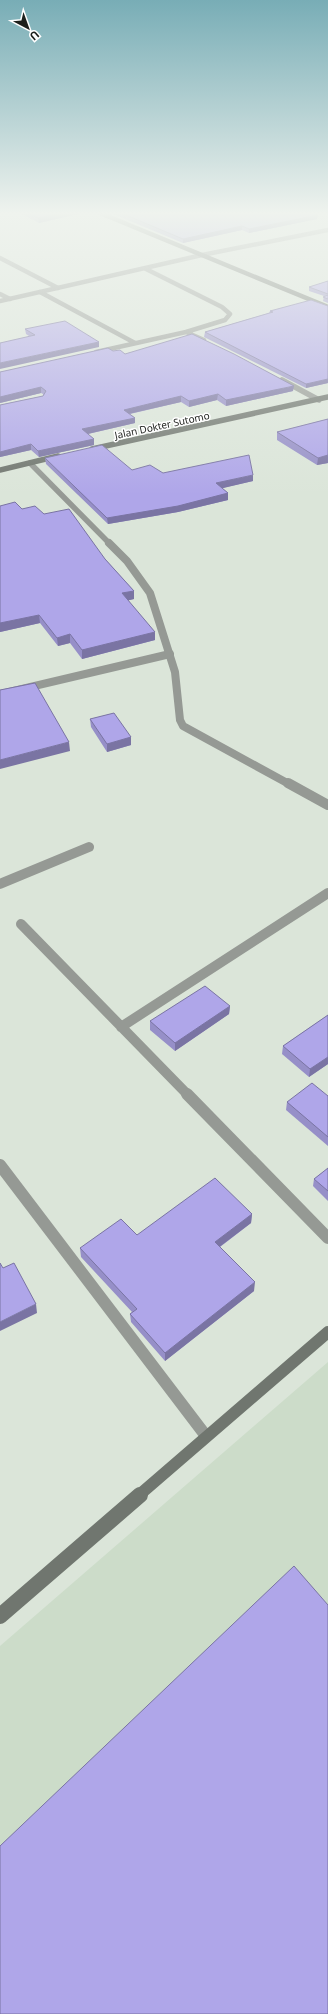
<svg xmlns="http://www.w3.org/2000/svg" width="328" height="2014" viewBox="0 0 328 2014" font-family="'Noto Sans',sans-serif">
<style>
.built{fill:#ccdcc9}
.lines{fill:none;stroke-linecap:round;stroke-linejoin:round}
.service{stroke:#959994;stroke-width:8}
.minor-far4{stroke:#959994;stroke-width:4.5}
.minor-far3{stroke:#959994;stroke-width:5.5}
.minor-far2{stroke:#959994;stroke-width:8}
.minor-far1{stroke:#959994;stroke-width:10}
.minor{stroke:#959994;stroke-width:12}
.tertiary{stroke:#959994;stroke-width:4.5}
.secondary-far3{stroke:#70766f;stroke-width:4.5}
.secondary-far2{stroke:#70766f;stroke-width:5.5}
.secondary-far1{stroke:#70766f;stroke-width:12}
.secondary{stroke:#70766f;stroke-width:16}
.wall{fill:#968fc8}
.shaded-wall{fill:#7a74a3}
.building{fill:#afa6e9;stroke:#7a74a3}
.labels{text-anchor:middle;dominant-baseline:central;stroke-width:3;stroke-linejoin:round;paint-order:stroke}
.far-street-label{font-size:10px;fill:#1c1f1b;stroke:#fff}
</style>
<rect width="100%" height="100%" fill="#dbe5d9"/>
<path class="built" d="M328 1362V2014H0V1646Z"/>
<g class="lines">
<path class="service" d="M0 694 170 654"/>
<path class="minor-far4" d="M0 258 58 288
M146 269 222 307 230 314 225 320 186 332
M40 292 135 343
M0 294 10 299
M96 352 186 332 204 340"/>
<path class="minor-far3" d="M282 380 319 400
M30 463 110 544"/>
<path class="minor-far2" d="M109 543 127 561 150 593 175 672 180 720 183 726 289 784"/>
<path class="minor-far1" d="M288 783 328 805
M0 884 89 847
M21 924 188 1095
M121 1027 328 893"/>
<path class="minor" d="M187 1094 328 1238
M0 1165 206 1436"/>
<path class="tertiary" d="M0 301 202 255 328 230"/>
<path class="secondary-far3" d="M100 213 328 307"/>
<path class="secondary-far2" d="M92 449 328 397
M0 470 58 456"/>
<path class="secondary-far1" d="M138 1496 328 1332"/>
<path class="secondary" d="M0 1616 140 1495"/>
</g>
<path class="wall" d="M20 213H82L39 223Z
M111 213H314L317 219 249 233 242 230 183 243Z
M328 281V303L323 301 324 296 309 291V287Z
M328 306V383L306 388 204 337 205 332 269 313 270 311Z
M25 329 99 342V347L29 336 26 334Z
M113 351 125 354 293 391 226 406 217 400 189 407 181 402 130 414 135 418V423L88 434 94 439V445L39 457 31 450 0 457V405L43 396V394L41 393 0 403V372Z
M328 419V463L317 465 277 440V432Z
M45 458 132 470 163 473 253 481 222 488 228 493V500L178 512 108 524 46 464Z
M0 506 22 509 44 514 105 559 134 591V599L128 600 155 640 82 659 70 643 58 646 40 623 0 632Z
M90 719 131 737V745L107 752 91 727Z
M230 1006 229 1014 175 1051 150 1030V1021Z
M328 1015V1064L309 1077 282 1054 283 1046Z
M328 1096V1146L286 1110 287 1102Z
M328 1168V1201L313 1186 314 1179Z
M252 1214 251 1223 220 1247 254 1291 165 1361 131 1322 130 1314 132 1312 81 1257 80 1248 137 1235Z"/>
<path class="shaded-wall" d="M62 213H82L39 223 38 218Z
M318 215 317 219 249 233V229Z
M242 226V230L183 243V239Z
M99 342V347L0 369V363Z
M328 379V383L306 388V384Z
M294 386 293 391 226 406V400Z
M41 387V393L0 403V397Z
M218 394 217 400 189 407V401Z
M181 396V402L124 415V410Z
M135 418V423L83 435 82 429Z
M94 439V445L39 457 38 451Z
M31 444V450L0 457V452Z
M328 455V463L317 465 318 458Z
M253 475V481L215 490 216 483Z
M228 493V500L178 512 108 524 107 518Z
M134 591V599L122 602V593Z
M39 615 40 623 0 632V623Z
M155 632V640L82 659V650Z
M70 634V643L58 646 57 638Z
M131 737V745L107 752V744Z
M69 742 70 751 0 769V760Z
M230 1006 229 1014 175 1051V1043Z
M328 1057V1064L309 1077 310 1069Z
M252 1214 251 1223 214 1251 215 1242Z
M255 1282 254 1291 165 1361V1353Z
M36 1304 37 1313 0 1331V1322Z"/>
<path class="building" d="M28 213H62L38 218Z
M121 213H314L318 215 249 229 242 226 183 239Z
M328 281V294L309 287Z
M328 295V299L323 297Z
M311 300 328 306V379L306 384 205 332 273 312 270 311Z
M65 321 99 342 0 363V343L35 335 25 329Z
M192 334 234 354 294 386 226 400 218 394 189 401 181 396 124 410 135 418 82 429 94 439 38 451 31 444 0 452V405L43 396 46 391 41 387 0 397V372L108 348 113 351 120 350 125 354Z
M328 419V455L318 458 277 432Z
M102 445 132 470 150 465 163 473 249 455 253 475 216 483 228 493 178 506 107 518 45 458Z
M15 502 22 509 35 506 44 514 69 509 105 559 134 591 122 593 155 632 82 650 70 634 57 638 39 615 0 623V506Z
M35 683 69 742 0 760V690Z
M114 713 131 737 107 744 90 719Z
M205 986 230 1006 175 1043 150 1021Z
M328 1015V1057L310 1069 283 1046Z
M312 1083 328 1096V1137L287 1102Z
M328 1168V1191L314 1179Z
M215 1178 252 1214 215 1242 255 1282 165 1353 130 1314 137 1309 80 1248 121 1219 137 1235Z
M0 1263 3 1268 14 1263 36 1304 0 1322Z
M294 1566 328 1605V2014H0V1846Z"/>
<linearGradient id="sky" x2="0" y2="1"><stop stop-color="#78adb6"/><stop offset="0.43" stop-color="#eff3ee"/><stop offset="1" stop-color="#eff3ee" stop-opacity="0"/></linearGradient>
<rect width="328" height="495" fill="url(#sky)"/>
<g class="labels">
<g class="far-street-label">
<text transform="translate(162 425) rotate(-12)">Jalan Dokter Sutomo</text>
</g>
</g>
<g transform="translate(28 28) rotate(139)" stroke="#ffffff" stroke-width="3" paint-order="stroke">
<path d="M0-3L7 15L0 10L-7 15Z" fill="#1c1f1b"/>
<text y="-6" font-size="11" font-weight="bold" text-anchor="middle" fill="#1c1f1b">U</text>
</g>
</svg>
